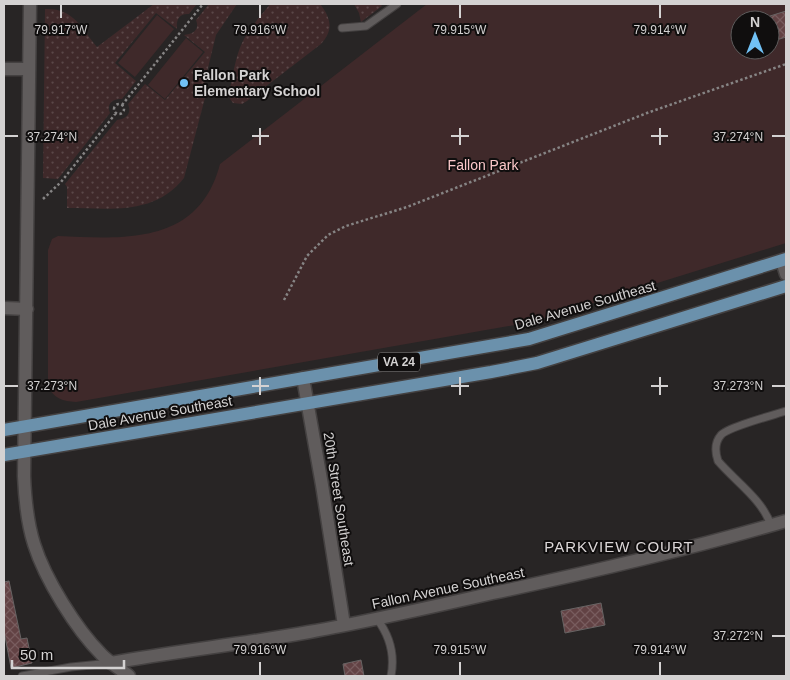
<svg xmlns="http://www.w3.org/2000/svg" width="790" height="680" viewBox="0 0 790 680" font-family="Arial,sans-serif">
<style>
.grass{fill:url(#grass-dots)}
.green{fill:#3f292a;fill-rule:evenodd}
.building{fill:url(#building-cross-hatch);stroke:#676363}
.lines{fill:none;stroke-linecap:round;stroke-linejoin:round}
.lane-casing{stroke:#444141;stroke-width:9}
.street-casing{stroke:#444141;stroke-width:15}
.primary-casing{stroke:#444141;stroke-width:15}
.path{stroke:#868484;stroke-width:2.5;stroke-dasharray:2.5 2.5;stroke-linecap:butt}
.lane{stroke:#605c5c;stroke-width:7}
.street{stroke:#605c5c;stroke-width:12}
.primary{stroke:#6b91ac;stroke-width:12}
.ticks{fill:none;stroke:#d4d2d2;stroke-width:2}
.poi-dot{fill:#71c1f5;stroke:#100e0e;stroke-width:2}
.labels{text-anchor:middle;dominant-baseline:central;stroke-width:4;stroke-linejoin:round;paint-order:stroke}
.shield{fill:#100e0e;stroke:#999797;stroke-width:1}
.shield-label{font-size:12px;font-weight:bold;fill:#d4d2d2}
.poi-label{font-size:14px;font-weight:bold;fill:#d4d2d2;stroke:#100e0e;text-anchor:start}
.park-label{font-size:14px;fill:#fac7c9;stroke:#100e0e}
.street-label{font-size:14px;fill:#d4d2d2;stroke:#100e0e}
.neighbourhood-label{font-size:15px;letter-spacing:1px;fill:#dcd7d8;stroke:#100e0e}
.ticks-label{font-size:12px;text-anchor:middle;fill:#d4d2d2;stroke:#100e0e;stroke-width:4;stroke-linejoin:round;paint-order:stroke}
</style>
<defs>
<pattern id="grass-dots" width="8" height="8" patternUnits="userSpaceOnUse" patternTransform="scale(1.25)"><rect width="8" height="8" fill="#3f292a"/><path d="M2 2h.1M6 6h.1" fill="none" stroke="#5a4748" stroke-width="1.8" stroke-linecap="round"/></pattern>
<pattern id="building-cross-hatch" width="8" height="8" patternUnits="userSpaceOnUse" patternTransform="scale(1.25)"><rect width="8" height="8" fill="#624244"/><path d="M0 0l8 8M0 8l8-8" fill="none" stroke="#785c5e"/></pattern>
</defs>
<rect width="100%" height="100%" fill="#282525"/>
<path class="grass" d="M154 4H197L189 14C179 13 176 20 177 29L156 13 115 63 136 81 122 99C113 98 106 104 110 113L58 179 43 178 45 9C74 8 81 28 97 47Z
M209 4H237L216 35 202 93 206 94 184 178C154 216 110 208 67 208V187L65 184 117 120C126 119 132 114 128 104L145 84 165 100 205 52 184 35C193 34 200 30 196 20Z
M270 4H320C331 18 334 30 321 44L247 101 242 104 233 103 230 99 229 93C233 76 235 58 242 43 249 28 261 16 270 4Z
M354 4H380L382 6 361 22 359 13Z"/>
<path class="green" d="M427 4H786V243L532 322 76 402C63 401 54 399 48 386V250L52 239 58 236C125 239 199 245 220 164ZM740 20H770V50H740Z
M157 15 174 29 135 77 118 63Z
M186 38 203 52 165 99 148 85Z"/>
<path class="building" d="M786 11V37L770 42V16Z
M9 581 21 639 27 638 32 663 11 668 4 631V582Z
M601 603 605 625 565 633 561 611Z
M361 660 364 676H345L343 664Z"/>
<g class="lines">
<defs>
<path id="lane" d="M342 28 366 26 397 4
M771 525C761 498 736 482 718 461 715 452 714 443 721 435 728 427 774 415 786 411
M377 619C390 636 395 655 391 676
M22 676 71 667 111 663"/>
<path id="street" d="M30 4 24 476C25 499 27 522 34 544 45 579 76 629 102 655 110 663 120 669 129 676
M4 69H29
M782 261 786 274
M4 308 27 309
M303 378 322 485 344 625
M111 663C177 651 243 644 309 632 371 621 432 607 493 593 592 572 690 549 786 521"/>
<path id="primary" d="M4 430 529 339 786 259
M4 455 491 372 537 363 786 286"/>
</defs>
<use href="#lane" class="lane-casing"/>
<use href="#street" class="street-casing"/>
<use href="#primary" class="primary-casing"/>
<path class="path" d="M114 109a5 5 0 1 1 10 0a5 5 0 1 1-10 0Z
M122 105 203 4
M43 199 61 182 116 113
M284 300 307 256 328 235 346 226 407 207 647 113 786 64"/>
<use href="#lane" class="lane"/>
<use href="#street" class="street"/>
<use href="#primary" class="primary"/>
</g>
<path class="ticks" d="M61 5V18M260 5V18M460 5V18M660 5V18M260 128V145M460 128V145M660 128V145M5 136H18M252 136H269M451 136H469M651 136H668M772 136H785M260 377V395M460 377V395M660 377V395M5 386H18M252 386H269M451 386H469M651 386H668M772 386H785M772 636H785M260 662V675M460 662V675M660 662V675"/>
<circle class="poi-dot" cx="184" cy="83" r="5"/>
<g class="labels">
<rect class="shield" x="378" y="352.5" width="42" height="19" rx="4"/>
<g class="shield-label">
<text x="399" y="362">VA 24</text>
</g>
<g class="poi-label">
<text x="194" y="75">Fallon Park<tspan x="194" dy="16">Elementary School</tspan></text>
</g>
<g class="park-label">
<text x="483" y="165">Fallon Park</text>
</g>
<g class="street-label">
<text transform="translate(585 305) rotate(-16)">Dale Avenue Southeast</text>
<text transform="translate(160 413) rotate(-10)">Dale Avenue Southeast</text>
<text transform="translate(339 499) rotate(81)">20th Street Southeast</text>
<text transform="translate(448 588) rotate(-12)">Fallon Avenue Southeast</text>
</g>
<g class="neighbourhood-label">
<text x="619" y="546">PARKVIEW COURT</text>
</g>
</g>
<g class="ticks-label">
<text x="61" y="34">79.917°W</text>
<text x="260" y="34">79.916°W</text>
<text x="460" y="34">79.915°W</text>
<text x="660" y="34">79.914°W</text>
<text x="52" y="141">37.274°N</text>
<text x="738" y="141">37.274°N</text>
<text x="52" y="390">37.273°N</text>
<text x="738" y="390">37.273°N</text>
<text x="738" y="640">37.272°N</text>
<text x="260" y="654">79.916°W</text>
<text x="460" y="654">79.915°W</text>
<text x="660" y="654">79.914°W</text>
</g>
<rect width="790" height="680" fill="none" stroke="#d4d2d2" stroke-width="10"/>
<g transform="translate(755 35)"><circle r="24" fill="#100e0e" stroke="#5e5c5c"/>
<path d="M0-4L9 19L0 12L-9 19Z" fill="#71c1f5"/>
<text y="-8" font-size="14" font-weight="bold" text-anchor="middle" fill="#d4d2d2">N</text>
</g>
<path d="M12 660v8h112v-8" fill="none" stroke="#d4d2d2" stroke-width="2.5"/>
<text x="20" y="660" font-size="15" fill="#d4d2d2" stroke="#100e0e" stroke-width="4" paint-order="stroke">50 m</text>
</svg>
